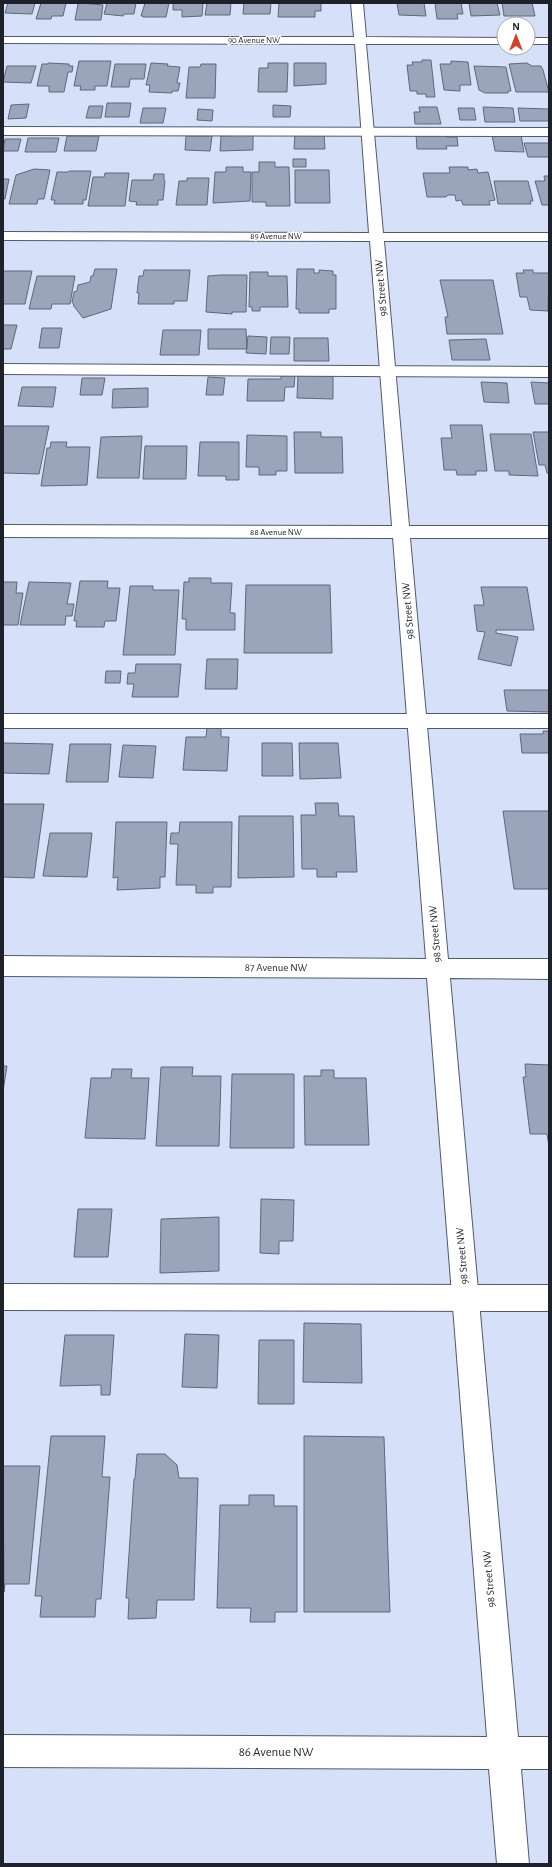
<svg xmlns="http://www.w3.org/2000/svg" width="552" height="1867" viewBox="0 0 552 1867" font-family="'Alegreya Sans',sans-serif">
<style>
.building{fill:#9aa4bb;stroke:#5e687c}
.lines{fill:none;stroke-linecap:round;stroke-linejoin:round}
.lane-casing{stroke:#50596d;stroke-width:2}
.street-casing{stroke:#50596d;stroke-width:2}
.lane{fill:#fff;fill-rule:evenodd}
.street{fill:#fff;fill-rule:evenodd}
.labels{text-anchor:middle;dominant-baseline:central;stroke-width:3;stroke-linejoin:round;paint-order:stroke}
.far-street-label{font-size:9px;fill:#1e212a;stroke:#fff}
.street-label{font-size:11px;fill:#1e212a;stroke:#fff}
.near-street-label{font-size:13px;fill:#1e212a;stroke:#fff}
</style>
<rect width="100%" height="100%" fill="#d6e1f9"/>
<path class="building" d="M8 3H35L32 14 5 13Z
M41 3H66L63 16H52L51 19H36Z
M81 3 103 5 101 20H75L78 4Z
M107 3H136L134 14H124L123 16 104 14Z
M145 3H169L166 17H143V16H141Z
M173 3H203L202 16 182 17V10H173Z
M207 3H231L230 15H205Z
M244 3H271L270 14H243Z
M279 3H321V11H315V17H278Z
M397 3H424L426 16 399 15Z
M435 3H461L463 14H457L458 19H437Z
M469 3H497L500 15 471 16Z
M502 3H532L535 16H504Z
M422 60H431L435 97H426V94H417V91H410L407 65H413L412 62H422Z
M79 61H111L107 86H95V90H80L81 86H74Z
M451 61 468 62 471 85H460V91L444 90 440 64H451Z
M48 63 69 64V66H73L72 72H68L64 92H49V86H37L42 64H48Z
M151 63 168 64 167 66 180 67 177 83H180L178 91H172V93L149 92 150 85H146Z
M268 63H288L287 92H258L259 68H268Z
M294 63H326V84L294 86Z
M527 63 532 66H541L543 70 549 92H516L509 64Z
M115 64H146L144 79H130L129 87H111Z
M201 64H216L215 98H186L189 67H200Z
M7 66H36L31 83 3 82Z
M474 66 506 67 511 91H508V93H485L479 90Z
M107 103H131L129 117H105Z
M29 104 26 118 8 119 11 105Z
M273 105 291 106 290 117H273Z
M89 106H103L101 118H86Z
M419 107H437L441 124H415L414 112H420Z
M483 107 513 108 515 122H485Z
M143 108H166L163 123H140Z
M458 108H474L476 120H460Z
M518 108 549 109V121H520Z
M198 109 213 110 212 121 197 120Z
M295 134H324L325 149H294Z
M416 134H446V137H457L458 146H446L447 149H417Z
M253 135V150L220 151 221 136Z
M492 135H521L524 152 495 151Z
M67 136H99L96 151H64Z
M186 136H212L210 151 185 150Z
M28 138H59L56 152H25Z
M5 139H21L18 151H3Z
M524 143H549V157H528Z
M293 159H306V167H293Z
M259 162H275V167H289L290 206H266V202H252V172H259Z
M226 167H243V172H251L250 201 213 203 215 172H226Z
M449 167H468V170L477 169 478 173 488 172 495 200 489 201 490 205H463L461 200 456 201 455 195H448L446 197H427L423 173H450Z
M34 169 50 170 44 199H38L37 204H9L16 175Z
M295 170H329L330 203H295Z
M69 171H91L86 200H83V204H54L55 200H51L57 172H68Z
M105 173H129L125 206H88L93 177H104Z
M154 174H164V181H165L163 200H158V205H136L137 202 129 201 132 180H153Z
M544 176H549V205H542L535 181H545Z
M187 178H209L207 205H176L179 181H187Z
M3 179H9L5 199H3Z
M494 181H528L533 201H530L531 204H498Z
M95 269H117L111 309 83 318 73 305H74L72 302 74 292 77 291 78 285 90 282 91 276H93Z
M297 269H314V273H319V270L333 271V275H336V309H329V313H299V309H296Z
M144 270H190L187 301H174V304H138L139 293H137L139 276H143Z
M523 270H533V273H549L548 311 530 310 527 297H520L516 273H524Z
M3 271H32L25 304H3Z
M250 272H268V276H287L288 307H260V311H252V307H249Z
M220 275H247L246 312H232V314L206 312 208 276Z
M37 276H75L70 304H52L51 309H29Z
M440 280H493L503 334H447L445 317H448Z
M3 325H17L11 349H3Z
M42 328H62L59 348H39Z
M208 329H246L247 349H208Z
M163 330H201L199 355H160Z
M248 336 267 337 266 354 246 353Z
M271 337H290L289 354H270Z
M294 338H328L329 361H294Z
M486 339 490 360H452L449 340Z
M281 375H295L294 387H285L284 401H247L248 379H281Z
M298 375 333 376V399L297 398Z
M208 377 225 378 223 395H206Z
M82 378H105L102 395H80Z
M481 382 507 383 509 403 484 402Z
M531 382 549 383V404H535Z
M22 387H56L53 407 18 406Z
M148 388V407L112 408 113 389Z
M450 425H482L487 471H476V475H457L456 470H444L441 438H452Z
M3 426H49L39 474 3 473Z
M294 432H321V437H342L343 473H295Z
M533 432H549V473H547L545 465H539Z
M490 434H531L538 476 509 475V471H495Z
M247 435 287 436V471H276V475H259V467H246Z
M142 436 139 478H97L101 437Z
M51 442H67L66 447H90L87 485 41 486 47 448H50Z
M200 442H239V480H226V476H198Z
M145 446H187L186 479H143Z
M189 578H211V583H232L230 613H235V630H186V619H182L184 582H189Z
M80 581H108L107 588H120L116 621H105L104 627H76L77 621H74Z
M3 582H17L16 593H23L18 625H3Z
M29 582 71 583 67 604H74L72 616H66L65 625H20Z
M246 585H330L332 653H244Z
M130 586H153V590H179L175 655H123Z
M481 587H527L534 630H496V633L518 637 511 666 478 659 485 632 477 631 474 605H484Z
M207 659H238L237 689H205Z
M136 664H181L178 697H132L134 684H127L128 673H135Z
M106 671H121L120 683H105Z
M504 690H549V712L507 711Z
M207 728H221V737H229L227 771 183 770 186 737H206Z
M543 731H549V753H522L520 734H543Z
M3 743 53 744 49 774 3 773Z
M262 743H292L293 776H262Z
M299 743H338L341 778 300 779Z
M70 744H111L108 782H66Z
M123 745 156 746 153 778 119 777Z
M315 803H338L339 816H354L357 872H336L337 877H317V869H302L301 815H316Z
M3 804H44L34 878 3 877Z
M503 811H549V889H514Z
M239 816H293L294 877 238 878Z
M116 822H167L165 877H160V888L117 890 118 877 113 878Z
M180 822H232L231 887H213V893H196V885H176L178 844H170L171 833H179Z
M50 833H92L87 877 43 876Z
M525 1064 549 1065V1146L547 1134H530L523 1077H526Z
M3 1066H7L3 1091Z
M161 1067H193L192 1076H221L219 1146H156Z
M112 1069H132L131 1078H149L145 1139 85 1138 91 1078H111Z
M321 1070H334V1078H366L369 1145H305L304 1076H321Z
M232 1074H294V1148H230Z
M261 1199 294 1200 293 1241H279V1254L260 1253Z
M78 1209H112L108 1257H74Z
M219 1217V1271L160 1273 161 1219Z
M304 1323 361 1324 362 1383 303 1382Z
M185 1334 219 1335 217 1388 182 1387Z
M65 1335H114L110 1395H101V1385L60 1386Z
M259 1340H294V1404H258Z
M51 1436H105L102 1477H110L101 1599H96L95 1617H40L42 1596H35Z
M304 1436 384 1437 390 1612H304Z
M137 1454H165L177 1465 179 1478H198L194 1600H157L156 1618 128 1619 129 1598H126L134 1479H135Z
M3 1466H40L29 1584H5L4 1592Z
M249 1495H274V1506H297V1612H275V1622H250L251 1608H217L220 1505H249Z"/>
<g class="lines">
<defs>
<path id="lane" d="M3 127 549 128V136L3 135Z
M3 364 549 367V377L3 374Z
M3 714H549V728H3Z
M3 1284 549 1285V1311L3 1310Z"/>
<path id="street" d="M351 3H363L366 37 504 38V44H366L383 233H549V241H384L409 526H549V538H410L448 959H549V979L450 978 518 1737H549V1769H521L529 1864H497L489 1769 3 1767V1735L487 1737 427 978 3 976V956L426 959 393 538 3 537V525L392 526 370 241 3 240V232L369 233 355 44 3 43V37H354Z
M528 38H549V44H528Z"/>
</defs>
<use href="#lane" class="lane-casing"/>
<use href="#street" class="street-casing"/>
<use href="#lane" class="lane"/>
<use href="#street" class="street"/>
</g>
<g class="labels">
<g class="far-street-label">
<text x="254" y="40">90 Avenue NW</text>
<text x="276" y="236">89 Avenue NW</text>
<text x="276" y="532">88 Avenue NW</text>
</g>
<g class="street-label">
<text transform="translate(381 288) rotate(-95)">98 Street NW</text>
<text transform="translate(408 611) rotate(-95)">98 Street NW</text>
<text transform="translate(435 934) rotate(-95)">98 Street NW</text>
<text x="276" y="967">87 Avenue NW</text>
<text transform="translate(462 1256) rotate(-95)">98 Street NW</text>
<text transform="translate(489 1579) rotate(-95)">98 Street NW</text>
</g>
<g class="near-street-label">
<text x="276" y="1752">86 Avenue NW</text>
</g>
</g>
<rect width="552" height="1867" fill="none" stroke="#1e212a" stroke-width="8"/>
<g transform="translate(516 36)"><circle r="19" fill="#ffffff" stroke="#a5a6aa"/>
<path d="M0-3L7 15L0 10L-7 15Z" fill="#cf432d"/>
<text y="-6" font-size="11" font-weight="bold" text-anchor="middle" fill="#1e212a">N</text>
</g>
</svg>
